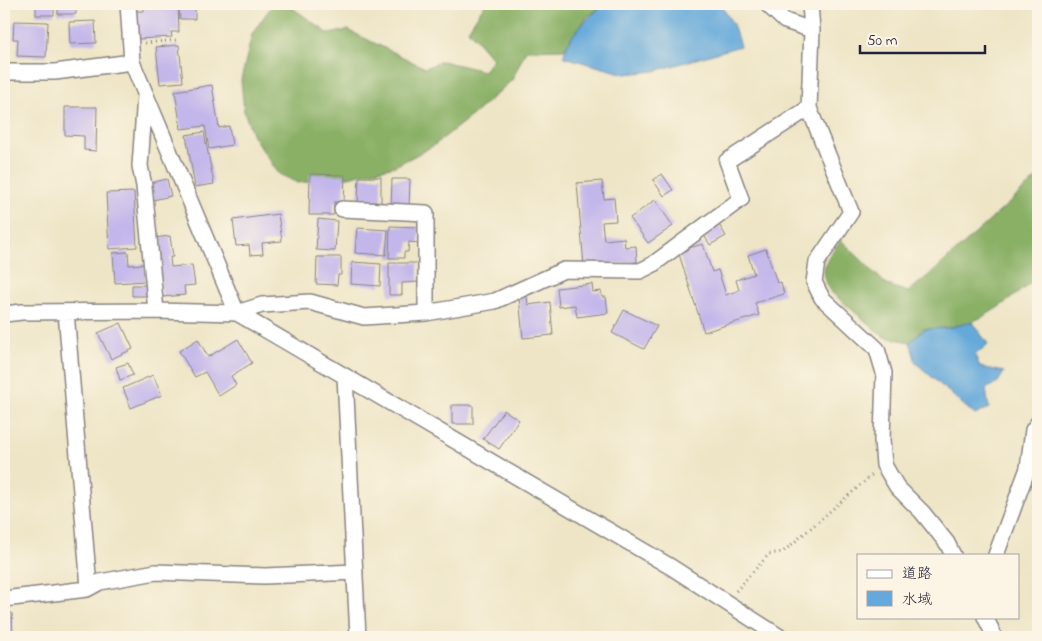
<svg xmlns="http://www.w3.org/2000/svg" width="1042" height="641" viewBox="0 0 1042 641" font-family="'Indie Flower','Klee One',sans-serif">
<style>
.forest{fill:#8ab066;stroke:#566950}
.water{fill:#65a9da;stroke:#44668a}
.building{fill:#c3b6eb}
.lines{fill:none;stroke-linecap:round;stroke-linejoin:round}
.minor-casing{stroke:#888480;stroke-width:18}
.path{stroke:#888480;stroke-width:3;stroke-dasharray:1 4;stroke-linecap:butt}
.minor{stroke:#fff;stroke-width:15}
</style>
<rect width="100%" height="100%" fill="#fcf5e5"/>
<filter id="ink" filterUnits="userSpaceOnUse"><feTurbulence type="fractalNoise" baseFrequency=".02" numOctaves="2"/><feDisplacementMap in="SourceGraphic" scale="10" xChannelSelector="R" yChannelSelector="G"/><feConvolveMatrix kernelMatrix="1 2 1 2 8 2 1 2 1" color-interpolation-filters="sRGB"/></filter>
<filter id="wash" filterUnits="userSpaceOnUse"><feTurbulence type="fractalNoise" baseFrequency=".0096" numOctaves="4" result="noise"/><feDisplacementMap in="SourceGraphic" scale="20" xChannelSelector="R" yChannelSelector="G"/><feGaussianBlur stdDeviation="1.12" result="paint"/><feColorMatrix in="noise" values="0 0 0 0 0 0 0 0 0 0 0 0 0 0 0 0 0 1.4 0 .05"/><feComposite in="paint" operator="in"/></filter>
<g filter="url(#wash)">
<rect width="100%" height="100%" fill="#eee5c6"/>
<path class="forest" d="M273 4H287L329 34 348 30 425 68 442 61 484 71 493 59 468 30 485 4H605L587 17 564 49 526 50 512 80 474 114 433 146 395 166 348 177 298 183 279 174 253 136 244 111 241 80 252 34Z
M1038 177V277C1010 299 984 323 948 328 940 329 932 329 924 329L910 342 884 337 830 291C816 271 829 256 841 240L887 285 908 292 934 271Z"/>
<path class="water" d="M605 4H720L733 24 740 46 655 71 625 74 564 57C564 38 591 15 605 4Z
M972 322 988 344 975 355 980 367 1004 372 998 382 986 389 989 408 975 415 916 363 910 342 924 329 947 328Z"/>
<g id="blocks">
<path class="building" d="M36 4H54V15H36Z
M58 4H76V14H58Z
M144 4H178L179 32H171L172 37 138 39 136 11H144Z
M179 4H195V19H180Z
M14 21 48 22 46 57 17 56 18 39H13Z
M95 21 96 43 70 44 69 22Z
M179 45 183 82 160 84 156 47Z
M212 85 219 128 229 126 232 145 209 149 205 126 181 129 175 91Z
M4 93 10 94V117H4Z
M65 107H97L96 151 84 150V136L65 135Z
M204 132 214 184 195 187 186 135Z
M310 174 345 175 344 202H334V215H309Z
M662 174 673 190 664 196 653 180Z
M359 177H381V204H358Z
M167 179 171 196 153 200 150 183Z
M392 179H410L409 208H391Z
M602 181 604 199 614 198 616 221 602 222 604 240 624 238 625 247 636 246 637 262 584 266 577 183Z
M134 192 137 247 109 249 106 193Z
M655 200 673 226 648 243 630 218Z
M278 214 282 241 262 243 263 254 250 255 249 245 236 246 233 220Z
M318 219 337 221 335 251 316 250Z
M718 223 726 236 710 245 702 232Z
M390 226 419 227V243L409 242 408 252H404V258H389Z
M357 228 388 230 386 255 355 253Z
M170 236 173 257H170L171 267 192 265 195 285 184 286 185 295 162 297 154 238Z
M703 244 712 272 718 270 726 295 739 290 736 280 754 274 748 255 766 249 777 283 781 282 784 294 755 303 759 315 704 332 678 251Z
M128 252 129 265 145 264 146 281 115 283 113 253Z
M317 257H341V275H338L337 285 316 284Z
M352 262 381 264 380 286 351 284Z
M389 263H418V282L402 283V295H389Z
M592 284 593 292 601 291 602 297H606L608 313 577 317 575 305 559 307 557 288Z
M132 285H150V296H132Z
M527 296 528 305 550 302 553 335 523 338 519 297Z
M624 310 657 326 644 349 612 333Z
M121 323 133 349 111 359 98 333Z
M198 339 208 357 238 339 252 363 231 376 236 385 219 396 205 372 195 377 179 351Z
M128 363 133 375 120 380 116 367Z
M153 375 162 395 131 408 123 388Z
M452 405H473V424H452Z
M504 410 519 420 499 449 483 439Z
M4 613H12L13 637H4Z"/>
</g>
</g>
<g filter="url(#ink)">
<use href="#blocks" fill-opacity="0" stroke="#888480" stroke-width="1"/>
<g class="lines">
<defs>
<path id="minor" d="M128 4 132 62 237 313 671 567 780 637
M767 4 785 21 812 30 809 108 851 212 817 262 814 282 822 298 877 349 884 373 882 440 884 465 897 487 922 512 947 543 953 555
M810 4 812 30
M4 72H55L132 62
M145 96 140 166 144 186 156 311
M342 209 426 213V313
M66 312 89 587
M4 314 22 312 156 311 237 313 262 305 310 302 364 317 426 313 495 301 564 270 640 271 652 265 741 199 727 161 809 108
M345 376 358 637
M996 555 1028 468 1033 430 1038 423
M4 599 87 589 100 582 156 572 265 576 355 572
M985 617 992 631 993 637"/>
</defs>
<use href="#minor" class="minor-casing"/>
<path class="path" d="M145 43 177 40
M736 591 769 554 783 552 872 475"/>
<use href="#minor" class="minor"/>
</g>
</g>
<rect width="1042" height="641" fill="none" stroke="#fcf5e5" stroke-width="20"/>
<rect x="857" y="554" width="162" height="65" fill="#fcf5e5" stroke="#a5a1a1"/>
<rect x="867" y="570" width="25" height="8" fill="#ffffff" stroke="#a5a1a1"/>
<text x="902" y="578" font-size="15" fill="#22223b">道路</text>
<rect x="867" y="591" width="25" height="15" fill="#65a9da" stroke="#a5a1a1"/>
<text x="902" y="604" font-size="15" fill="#22223b">水域</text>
<path d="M860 45v8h125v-8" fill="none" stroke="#22223b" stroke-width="2.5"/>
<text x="867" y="45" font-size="15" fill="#22223b" stroke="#fcf5e5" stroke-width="4" paint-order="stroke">50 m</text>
</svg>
